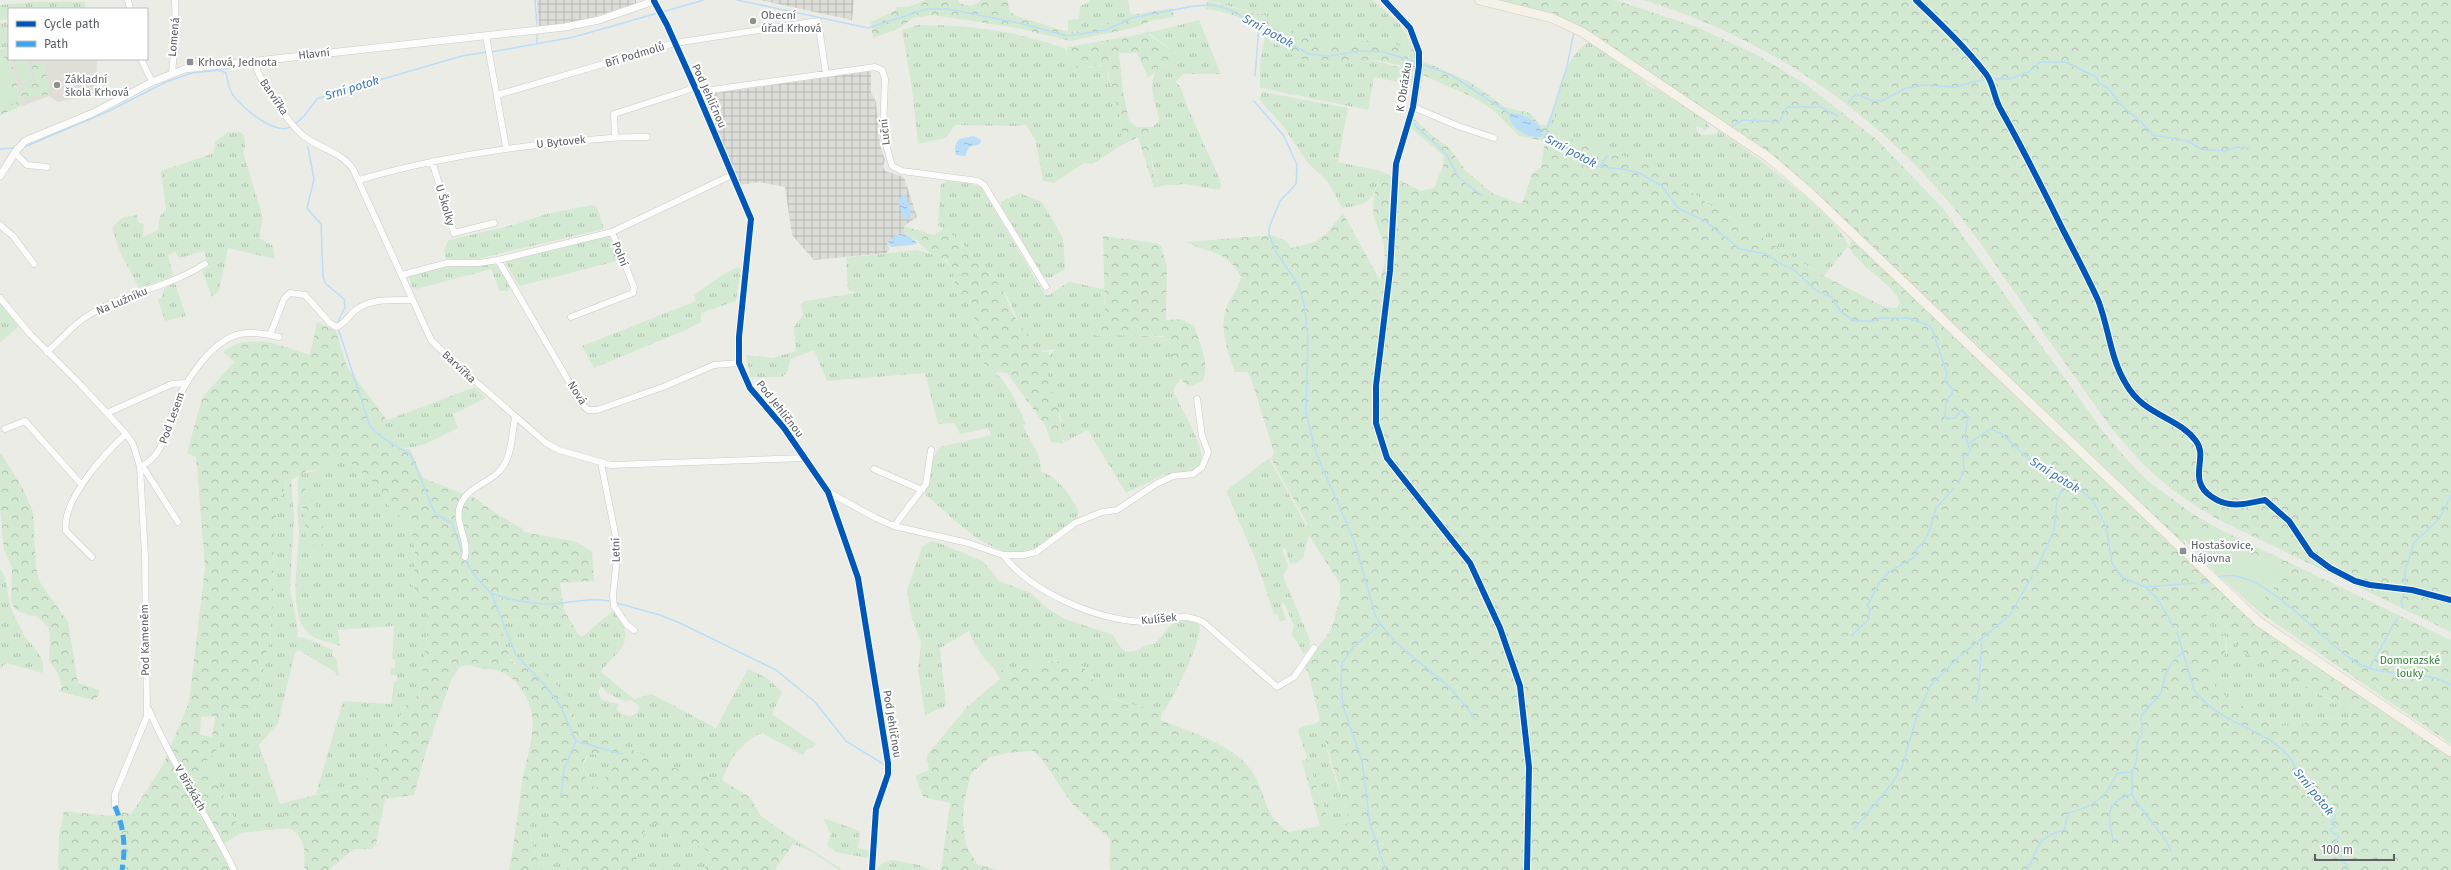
<svg xmlns="http://www.w3.org/2000/svg" width="2451" height="870" viewBox="0 0 2451 870" font-family="'Fira Sans',sans-serif">
<style>
.industrial{fill:url(#industrial-grid)}
.education{fill:#e0ded6}
.grass{fill:url(#grass-tufts);fill-rule:evenodd}
.forest{fill:url(#forest-crowns);fill-rule:evenodd}
.garden{fill:#d4e9d2}
.water{fill:url(#water-ripples)}
.lines{fill:none;stroke-linecap:round;stroke-linejoin:round}
.stream{stroke:#baddf8;stroke-width:1.5}
.minor-casing{stroke:#c9cac9;stroke-width:7}
.tertiary-casing{stroke:#c9cac9;stroke-width:8}
.primary-casing{stroke:#d5cdb4;stroke-width:10}
.minor{stroke:#fcfcfb;stroke-width:6}
.tertiary{stroke:#fcfcfb;stroke-width:7}
.primary{stroke:#f3f1e8;stroke-width:9}
.rail{stroke:#e3e4e3;stroke-width:1.5;stroke-dasharray:1 5;stroke-linecap:butt}
.quiet{stroke:#40a5ee;stroke-width:5;stroke-dasharray:10 5;stroke-linecap:butt}
.cycleway-casing{stroke:#fff;stroke-width:8}
.cycleway{stroke:#0057b8;stroke-width:6}
.poi-dot{fill:#8e9192;stroke:#fff;stroke-width:1.5}
.labels{text-anchor:middle;dominant-baseline:central;stroke-width:4;stroke-linejoin:round;paint-order:stroke}
.poi-label{font-size:11px;fill:#5c6065;stroke:#fff;text-anchor:start}
.street-label{font-size:11px;fill:#5c6065;stroke:#fff}
.park-label{font-size:11px;fill:#338638;stroke:#fff}
.water-label{font-size:12px;font-style:italic;fill:#3e76b5;stroke:#fff}
</style>
<defs>
<pattern id="industrial-grid" width="8" height="8" patternUnits="userSpaceOnUse"><rect width="8" height="8" fill="#ddddd8"/><path d="M0 4h8M4 0v8" fill="none" stroke="#b6b7b3"/></pattern>
<pattern id="grass-tufts" width="24" height="20" patternUnits="userSpaceOnUse"><rect width="24" height="20" fill="#d4e9d2"/><path d="M3 7l-1-3M5 7V3M7 7l1-3M15 17l-1-3M17 17v-4M19 17l1-3" fill="none" stroke="#afc0ae"/></pattern>
<pattern id="forest-crowns" width="20" height="18" patternUnits="userSpaceOnUse"><rect width="20" height="18" fill="#d4e9d2"/><path d="M2 6a3 3 0 1 1 6 0M12 15a3 3 0 1 1 6 0" fill="none" stroke="#afc0ae"/></pattern>
<pattern id="water-ripples" width="26" height="14" patternUnits="userSpaceOnUse"><rect width="26" height="14" fill="#baddf8"/><path d="M2 4q2-2 4 0t4 0M15 11q2-2 4 0t4 0" fill="none" stroke="#9ab7cc"/></pattern>
</defs>
<rect width="100%" height="100%" fill="#ecece7"/>
<path class="industrial" d="M537 0H636V3L581 21 539 27Z
M760 0H854L852 20Z
M871 71V92L876 102 880 145 885 160 883 166 885 171 904 177 917 217 904 226 905 235 899 233 887 243 890 249 886 253 814 260 792 235 785 187 759 182 740 185 702 95Z"/>
<path class="education" d="M11 59H97L96 94 58 102 49 96 22 106Z"/>
<path class="grass" d="M1089 0H1128V13L1125 17 1084 31 1068 32V20L1079 19 1080 6 1090 2Z
M1207 0H1373L1400 24 1413 48 1371 40 1334 45 1322 43 1304 37 1266 16Z
M33 2H85V9H9V19L0 20V5Z
M1199 20 1221 74H1183L1176 82 1181 88 1187 106 1220 180 1221 187 1219 190 1186 184 1161 186C1153 178 1147 137 1153 127 1156 123 1158 124 1159 119 1155 100 1145 80 1161 65L1167 64 1176 53 1148 33Z
M9 22V47L0 48V23Z
M918 25C970 25 1018 31 1066 49L1067 55 1090 68 1097 65 1104 67C1110 73 1107 76 1110 84 1116 105 1129 125 1117 148L1093 164 1084 163 1054 183 1043 181 1036 142 1026 124 1020 126 955 125 946 138 918 144 912 89 902 30Z
M1265 36 1274 44C1289 46 1399 63 1402 69L1398 82 1374 77 1368 110 1262 88 1260 87V61Z
M1587 43H1591L1642 79 1648 86 1660 91 1707 122 1709 127 1705 131 1702 128 1696 126 1697 132 1702 135 1716 134 1718 130C1745 148 1842 218 1848 246L1824 276 1704 201 1676 180 1627 157 1606 154 1595 144 1575 142 1568 134 1553 128 1555 117 1553 112C1560 87 1565 59 1587 43Z
M1262 92 1348 108 1338 162 1381 171C1372 200 1373 204 1342 208L1328 182 1307 162 1283 126 1259 99Z
M228 132H241L244 135 245 148 243 152 263 217 259 238 273 246 275 259 228 248 219 291 212 297 202 271 209 267 204 251 179 258 175 252 168 255 173 276 139 288 121 254 112 228 121 218 137 215 138 222 144 224 143 237 158 230 160 216 166 209 161 171 214 153 215 142Z
M946 181 965 182 981 187 1045 295H1049L1069 282 1104 289 1105 314 1096 336 1112 334 1167 337 1181 378 1173 390C1180 408 1205 444 1201 463L1194 471 1163 475 1126 493 1089 432 1087 430 1067 441 1063 440C1059 432 1062 422 1060 413 1055 393 1035 368 1055 349 1049 350 1041 352 1036 348 1021 338 1013 302 1002 288L960 241 938 225 941 184Z
M1019 193 1042 202 1063 238 1065 269 1050 278 1042 276 1001 206V202Z
M592 205 597 207 604 229 476 259H446L444 249 449 240 517 224 546 214Z
M609 236 618 256 617 261 519 286 505 262Z
M916 250 939 256 953 268 954 281 973 311 979 347 985 367C1007 375 1016 404 1026 424L1023 425C1031 445 1041 451 1041 472 1056 475 1073 497 1078 511V517C1064 527 1050 541 1036 549 999 569 951 516 926 495L925 490 932 459 940 447 991 435 988 428 960 434 954 423 938 424 925 373 827 381 814 350 790 359 788 371 782 377H750L746 355 772 358 796 351 794 327 803 315 801 304 805 301 856 293 848 290 846 258Z
M493 263H496L510 288 508 291H500L491 269 416 289 412 287 409 276 441 267 479 266Z
M738 267 741 269 736 301 701 313V322L683 331 594 368 582 346 696 301 694 295 722 275Z
M175 283 186 316 165 321 158 300 162 297 164 288Z
M0 301 19 326 0 343Z
M475 387 486 398 453 414 458 428C425 444 398 464 371 426Z
M1269 458 1310 532 1303 558 1297 563 1290 564 1285 548 1282 549 1288 566 1283 576 1310 640 1309 648 1304 654 1292 634 1294 626 1284 603 1281 604 1286 620 1280 622 1278 614H1274L1255 558 1226 491Z
M333 460 351 463 374 482 390 508 404 520 412 533 416 560 412 583 416 593 425 601 428 611 426 645 419 695 407 702 387 746 369 778 356 784 316 794 342 704 345 701 391 704 394 682 397 681V676L390 675 391 668H395V660L392 659 394 626 338 630 340 646C330 642 313 640 306 631 288 611 299 555 299 531 299 523 295 509 299 501L304 510 310 543 314 544 315 549 323 543C324 521 312 502 302 483L298 481 299 474 322 469Z
M291 478 294 517 290 589 298 631 297 637 305 638 333 650 332 655 336 658 339 675 337 676 335 672 299 650 295 653 278 723 259 745 289 828 241 833 207 760 218 749 226 711 253 710 256 707 268 648 273 604 274 537 278 502 285 488 286 479Z
M934 541 983 561 999 581 1031 593 1048 609 1065 619 1113 635C1122 651 1126 657 1143 647 1147 644 1152 645 1155 643 1163 637 1167 625 1178 621H1191L1199 624C1205 636 1173 699 1164 711L1159 713 1105 696 1085 668 1078 663 1043 661 1013 673H1005L986 661 974 643 969 631 940 648 946 706 925 715 918 670 921 642 911 616 907 590 922 547 927 543Z
M0 569C8 578 7 596 11 608 14 616 19 625 23 633 29 645 49 658 42 673L6 663 0 669Z
M614 610 626 627 624 628C631 648 610 657 601 672L634 699 652 694 716 728 748 669 767 678 782 692 772 714 816 744 813 748 807 749 803 755 762 733C741 742 730 759 722 780L675 768 648 758 626 746 581 736 573 712 541 672 519 666 509 658 499 622 503 619 563 622 582 637ZM601 686 607 693 624 701 631 700 639 706 638 712C630 719 625 716 617 710L619 704 602 700 598 692Z
M2206 612H2209L2234 634 2239 649 2328 699 2352 706 2349 719 2321 718 2300 725 2281 726 2229 699 2218 691 2210 679 2227 650 2225 636 2208 624Z
M1316 723 1321 728 1334 775 1350 819 1349 826 1336 833 1332 831 1298 731 1299 728Z
M591 753 607 759 614 767 597 787C582 785 579 762 591 753Z
M544 804C550 806 563 859 568 870H542C534 853 528 835 531 816Z
M823 818 860 831 858 848 869 851 868 858 835 852 827 845 831 835Z
M648 819 706 850 710 854 704 870H641L636 861Z
M792 839 798 841 843 870H839L815 854 790 842Z
M892 860 919 865 931 870H877L882 863Z"/>
<path class="forest" d="M925 0H958L960 3C970 7 974 7 981 0H1007L1010 11 1014 15 1068 32 1084 31 1125 17 1128 13V0L1131 15 1172 8 1174 17 1154 20 1133 28 1071 41 1017 28 933 15 913 18 900 28 873 38 871 22 896 10 897 7H908Z
M1497 0H1615L1697 27 1757 55 1804 83 1875 138 1942 207 2102 430 2129 462 2148 481 2193 514 2217 528 2451 640V744L2258 611 2280 565 2251 555 2245 545 2244 549 2233 542 2221 540V535L2196 534 2183 537 2186 547 1770 154 1585 28Z
M1643 0H2451V632L2221 521C2170 492 2145 470 2109 425 2077 380 2045 335 2013 290 1992 260 1971 229 1948 201 1869 107 1761 35 1643 0Z
M1207 1 1266 16 1304 37 1322 43 1334 45 1371 40 1413 48 1416 58 1470 82 1505 107 1530 113 1539 124 1546 125 1553 112 1555 117 1553 128 1568 134 1575 142 1595 144 1606 154 1627 157 1644 163 1676 180 1704 201 1824 276 1885 307 1896 308 1900 303 1898 297C1884 279 1859 265 1848 247L1852 240 2257 626 2451 757V870H1110C1108 859 1111 851 1110 839L1073 805 1042 759 1033 751 1007 753 990 757 971 774 964 803 963 820 966 845 977 864 998 870H941L950 803 923 797 915 776 929 770 927 755 967 707 1000 679 991 664 1010 674 1043 661 1078 663 1085 669 1105 696 1121 702 1162 712 1161 720C1193 733 1240 746 1256 778 1268 801 1264 815 1288 832L1320 826 1302 761 1307 759 1332 831 1336 833 1350 823 1321 728 1316 723 1320 720 1308 672 1304 666 1331 630 1340 599V584L1310 537 1307 523 1271 459 1274 453 1251 378 1247 372H1235C1228 352 1219 329 1226 308 1230 297 1238 289 1241 277 1225 249 1213 255 1186 242L1272 235 1286 241 1291 248 1315 242 1325 235 1343 213 1380 280 1385 262 1384 243 1373 215 1374 195 1381 171 1421 191 1434 188 1443 166 1444 156 1411 128 1414 119 1435 138 1449 147 1465 170 1492 193 1522 204 1532 174 1541 167 1545 141 1519 136 1492 109 1470 96 1416 72 1411 86 1398 82 1402 69 1400 65C1389 64 1378 59 1367 60 1342 61 1326 68 1301 59 1282 53 1272 38 1257 27 1243 17 1223 11 1206 9ZM1511 113 1523 115 1537 123 1541 137C1527 131 1513 134 1509 117ZM2206 612H2209L2234 634 2239 649 2284 677 2339 703 2352 706 2349 719 2321 718 2300 725 2281 726 2229 699 2218 691 2210 679C2224 662 2227 657 2225 636L2208 624Z
M1150 31 1149 35 1176 53 1177 57 1174 62 1161 65 1152 75 1148 77 1137 53H1119L1123 91 1129 121 1137 127H1153C1151 144 1148 172 1161 186L1154 188 1138 137 1117 148C1132 119 1108 99 1109 73L1101 65 1078 68C1071 62 1066 57 1067 47L1137 35Z
M8 47 22 106 0 115V49Z
M44 62 50 94 22 99 19 86 35 82 31 64Z
M904 226 933 235 944 229 957 238 1002 288 1013 314 1034 346 1043 352 1049 351 1048 381 1059 408 1061 436 1064 444 1051 442 1046 427 1007 373 995 372 985 367 979 347 973 311 955 286 953 268 947 261 929 252 916 240 905 235Z
M1103 236 1156 243 1161 246 1167 267 1166 320 1181 319 1194 326C1200 344 1210 363 1203 381L1188 387 1181 379 1165 336 1093 335C1095 327 1103 324 1105 314Z
M317 322 336 331 347 367 387 420 371 427C379 438 394 450 410 449L423 478 474 498 505 519 522 528 523 532 574 541 592 551 594 581 560 583 564 610 580 637 563 622 502 619 499 622 510 660 519 666 544 673 575 703 573 712 581 736 606 739 626 746 648 758 675 768 722 780 751 798 760 815 793 839 789 841 793 844 775 870H704L710 854 706 850 648 820 636 861 641 870H568C563 859 550 807 544 805L531 816C528 835 534 853 542 870H509C515 839 518 808 523 777 527 757 535 734 532 714 528 692 509 667 486 669 477 669 469 662 460 667L452 678 427 748 414 795 385 799 376 844 372 849H354L329 870H307L304 867C306 852 304 835 289 828L280 804 356 784 369 778 387 746 407 702 419 695 426 645 428 611 425 601 416 593 412 583 416 560 412 533 404 520 390 508 373 482 351 463 333 460 322 469 306 471 293 479H286L284 490 278 502 274 537 273 604 268 648 256 707 253 710 226 711 218 749 207 760 241 833 219 847 230 870H58L59 837 64 811 110 816 123 812 131 814 163 765 189 702 205 567 196 457 187 453 202 398 234 362 223 352C250 331 281 346 310 355ZM215 716 212 737 200 735 201 717ZM592 753 607 759 614 767 597 787C583 785 577 758 592 753Z
M0 452 22 487 33 512 36 568 40 582 68 622 78 683 99 690V695L93 700 58 691 62 687 58 674 49 660 50 635 48 627 37 616 28 615 15 609 11 602 12 567 4 550 0 508Z
M298 481 302 483C313 502 329 525 322 547L315 550 314 544 306 540 304 510 299 501 298 494Z"/>
<path class="garden" d="M5 57 16 103 0 106V58Z
M28 59 33 80 22 84 14 60Z
M2203 530 2221 535V540L2233 542 2244 548 2245 545 2253 552 2251 555 2280 565 2272 596H2266L2258 611 2218 575 2182 537Z"/>
<path class="water" d="M1511 113C1525 114 1541 121 1543 136 1530 140 1512 130 1509 117Z
M974 136 981 140 980 144 969 147 965 156 956 155 955 146 959 139Z
M905 194 911 210 910 220 903 218 898 200Z
M899 233 910 237 917 243 912 245 891 247 887 243Z"/>
<g class="lines">
<path class="stream" d="M535 0 537 25
M737 0 868 28 927 9H948L1019 23 1067 36 1106 30 1132 18 1194 6 1214 5 1230 10 1309 54 1328 56 1362 51 1384 52 1416 62
M662 12 704 0
M537 34V44
M491 52 574 37 658 13
M1419 63 1451 75 1510 114
M1255 76 1259 26
M1993 79H2009L2029 72 2040 62H2066L2096 77 2100 84 2108 88 2122 106 2140 121 2153 135 2188 141 2201 149 2225 151 2237 147 2248 148
M1254 101 1284 136 1297 165 1296 184 1280 201 1269 228V234L1276 252 1298 284 1304 303 1308 337 1306 413 1316 453 1355 543 1375 615C1392 645 1423 664 1448 686 1459 696 1467 709 1476 720
M1849 102 1856 94 1873 101H1882L1906 88 1924 85 1954 87 1985 79
M1416 105 1423 65
M1415 110 1412 123 1439 147 1448 157 1458 177 1482 196
M295 124 304 116 317 99 331 94 462 56 487 52
M1731 127 1742 120 1779 122 1787 107H1821L1838 116
M1543 136 1600 167 1623 169 1639 173 1662 186 1678 208 1705 221 1740 249 1766 254 1779 263 1794 270 1817 291 1831 297 1841 312 1855 321H1873L1880 318H1908L1928 325 1932 329 1947 373 1945 381 1953 390 1952 394 1946 401 1945 418H1955L1962 410 1968 417 1965 437 1968 444 1990 429 2002 434 2034 464 2073 483 2093 501 2106 526 2112 563 2122 577 2145 587 2158 599 2173 627
M1545 136 1567 66 1574 32
M308 147 314 179 307 208 321 224 323 277 326 284 344 299 345 307 337 324
M22 148 109 111 166 82 192 73 220 70 226 73C228 82 229 92 236 99 246 110 277 137 292 126
M0 149 15 148
M1600 167 1607 156
M338 328 370 426 381 437 411 455 433 509 436 514 452 523 463 555
M1958 483 1964 471 1963 455 1968 454 1970 450 1968 444
M465 560 475 576 491 593 516 655 544 684 560 705 576 741 564 769 561 797
M2037 568 2054 530 2057 500 2067 480
M2218 577C2262 563 2323 645 2359 664 2387 678 2425 669 2451 685
M2201 583 2209 582
M2145 587 2195 583
M2405 588V571L2414 543 2439 519 2451 496
M491 593C508 600 529 603 547 604 570 604 583 597 609 601
M617 603 660 615 680 623 776 670 815 702 846 741 885 765
M2403 608 2401 601 2405 592
M1380 625 1355 645 1342 663 1341 683 1343 706 1362 761 1370 824 1386 870
M2177 632 2194 690C2218 720 2243 723 2273 742 2278 746 2287 753 2290 758 2297 768 2296 775 2308 781L2309 789 2318 792 2319 796 2335 814V819L2331 821 2335 826 2330 830 2339 837 2332 846 2341 856V861L2347 864V870
M1851 636 1869 619 1870 609 1867 605C1874 596 1876 584 1885 576 1895 566 1907 564 1916 555V549L1923 543 1930 530 1936 508 1954 488
M2176 657 2183 654
M2370 667 2398 617
M1976 702 1979 688 1982 638
M576 741 622 754
M2132 772V794L2135 800 2167 842 2171 852
M1854 829 1891 785 1902 767 1918 712 1931 685 1960 656 2010 615 2033 575
M2113 840C2108 816 2104 802 2132 794
M2027 870C2042 845 2032 840 2064 830L2068 813C2095 806 2106 798 2117 773L2132 772 2137 760V743L2142 734 2141 716 2161 693 2166 673 2173 661"/>
<defs>
<path id="minor" d="M128 0 130 9
M1384 0C1444 50 1412 101 1396 164
M654 1 667 25 697 92 751 219 739 337V363L750 388 784 428 828 492 858 578 888 763V774L876 809 872 870
M486 36 506 147
M141 59 152 82
M254 60C257 78 290 126 305 137 321 149 341 152 353 169L431 340 460 368 546 443 559 450 611 465 804 458
M172 73 176 32 175 0
M697 92 875 67 882 70 885 79 883 133 892 166 902 171 978 181 984 185 1046 287
M497 95 675 43 818 21 826 74
M1413 107 1458 126 1494 138
M615 137 614 114 688 90 694 85
M15 153 27 165 47 167
M432 161 454 233 494 223
M359 180C424 161 489 150 556 143 587 140 617 136 647 137
M0 225 13 236 34 264
M498 260 582 404 588 410H597L663 387 714 365 739 363
M402 275 447 263H479L498 260 612 232
M0 298 30 334 81 385 126 434 133 444 140 467 145 556 147 716 115 794V806
M571 317 633 293 634 287 612 232 732 175
M270 335 284 299 290 293 305 295 330 323 336 327C344 325 350 314 357 309 373 298 394 300 412 300
M47 352C61 340 73 324 89 315 125 293 169 287 205 264
M107 413 172 384 185 383
M5 429 25 421 81 484
M601 463 618 548 613 595 614 606 627 625 634 630
M874 469 922 490
M828 492 876 518 894 526 968 543 1003 555H1024L1036 552 1075 523 1102 512 1117 510 1156 484 1173 476 1193 474 1202 467 1208 452 1202 436 1197 399
M178 522 145 470 140 467C163 456 165 434 173 412 182 385 210 341 240 334 253 331 267 334 279 337
M894 526 926 484 931 450
M1003 555C1032 593 1097 620 1144 622 1167 623 1179 610 1203 622L1277 687 1294 677 1314 648
M92 557 66 531C61 501 105 453 126 434
M465 557C469 540 454 522 460 506 467 485 494 483 504 465 512 453 512 432 515 418
M149 710C173 766 208 816 234 870"/>
<path id="tertiary" d="M0 176 16 151 25 141 93 113 152 82 185 69 565 27 599 20 657 0"/>
<path id="primary" d="M1479 0 1552 18 1582 32 1768 157 1809 192 2259 622 2451 752"/>
</defs>
<use href="#minor" class="minor-casing"/>
<use href="#tertiary" class="tertiary-casing"/>
<use href="#primary" class="primary-casing"/>
<use href="#minor" class="minor"/>
<use href="#tertiary" class="tertiary"/>
<use href="#primary" class="primary"/>
<path class="rail" d="M1629 0C1752 36 1859 105 1944 202 1968 230 1989 262 2010 293 2042 337 2074 382 2106 427L2132 460 2150 478 2195 511 2451 637"/>
<path class="quiet" d="M115 806C124 828 126 847 122 870"/>
<defs>
<path id="cycleway" d="M1384 0 1410 28 1419 52V66L1413 107 1396 164 1390 271 1376 386V423L1387 458 1470 563 1500 628 1520 686 1529 767 1527 870
M1916 0C1940 23 1966 48 1986 74 1994 84 1994 99 2001 110 2023 149 2043 189 2063 230 2075 253 2087 276 2098 300 2109 328 2110 358 2126 384 2144 416 2177 416 2196 441 2209 458 2186 480 2212 497 2229 509 2246 504 2265 500L2289 521 2311 554 2330 568 2355 581 2370 585 2412 590 2451 600
M654 1 667 25 697 92 751 219 739 337V363L750 388 784 428 828 492 858 578 888 763V774L876 809 872 870"/>
</defs>
<use href="#cycleway" class="cycleway-casing"/>
<use href="#cycleway" class="cycleway"/>
</g>
<g class="poi-dot">
<circle cx="753" cy="21" r="4"/>
<rect x="186" y="58" width="8" height="8" rx="2"/>
<circle cx="57" cy="85" r="4"/>
<rect x="2179" y="547" width="8" height="8" rx="2"/>
</g>
<g class="labels">
<g class="poi-label">
<text x="761" y="15">Obecní<tspan x="761" dy="13">úřad Krhová</tspan></text>
<text x="198" y="62">Krhová, Jednota</text>
<text x="65" y="79">Základní<tspan x="65" dy="13">škola Krhová</tspan></text>
<text x="2191" y="545">Hostašovice,<tspan x="2191" dy="13">hájovna</tspan></text>
</g>
<g class="street-label">
<text transform="translate(174 37) rotate(-85)">Lomená</text>
<text transform="translate(314 54) rotate(-6)">Hlavní</text>
<text transform="translate(635 55) rotate(-17)">Bří Podmolů</text>
<text transform="translate(1404 87) rotate(-81)">K Obrázku</text>
<text transform="translate(709 96) rotate(66)">Pod Jehličnou</text>
<text transform="translate(274 97) rotate(56)">Barvířka</text>
<text transform="translate(885 132) rotate(-96)">Luční</text>
<text transform="translate(561 142) rotate(-6)">U Bytovek</text>
<text transform="translate(445 205) rotate(73)">U Školky</text>
<text transform="translate(620 254) rotate(68)">Polní</text>
<text transform="translate(122 301) rotate(-23)">Na Lužníku</text>
<text transform="translate(459 367) rotate(43)">Barvířka</text>
<text transform="translate(577 393) rotate(57)">Nová</text>
<text transform="translate(780 409) rotate(52)">Pod Jehličnou</text>
<text transform="translate(172 418) rotate(-70)">Pod Lesem</text>
<text transform="translate(616 550) rotate(-91)">Letní</text>
<text transform="translate(1159 619) rotate(-6)">Kulíšek</text>
<text transform="translate(145 640) rotate(-91)">Pod Kameněm</text>
<text transform="translate(892 724) rotate(81)">Pod Jehličnou</text>
<text transform="translate(190 788) rotate(60)">V Břízkách</text>
</g>
<g class="park-label">
<text x="2410" y="660">Domorazské<tspan x="2410" dy="13">louky</tspan></text>
</g>
<g class="water-label">
<text transform="translate(1268 31) rotate(29)">Srní potok</text>
<text transform="translate(352 88) rotate(-17)">Srní potok</text>
<text transform="translate(1571 151) rotate(28)">Srní potok</text>
<text transform="translate(2055 475) rotate(32)">Srní potok</text>
<text transform="translate(2314 792) rotate(51)">Srní potok</text>
</g>
</g>
<rect x="8" y="8" width="140" height="52" fill="#ffffff" stroke="#bebfc1"/>
<rect x="16" y="21" width="20" height="6" fill="#0057b8" stroke="#bebfc1"/>
<text x="44" y="28" font-size="12" fill="#5c6065">Cycle path</text>
<rect x="16" y="41" width="20" height="6" fill="#40a5ee" stroke="#bebfc1"/>
<text x="44" y="48" font-size="12" fill="#5c6065">Path</text>
<path d="M2315 854v6h79v-6" fill="none" stroke="#5c6065" stroke-width="2"/>
<text x="2321" y="854" font-size="12" fill="#5c6065" stroke="#ffffff" stroke-width="3" paint-order="stroke">100 m</text>
</svg>
